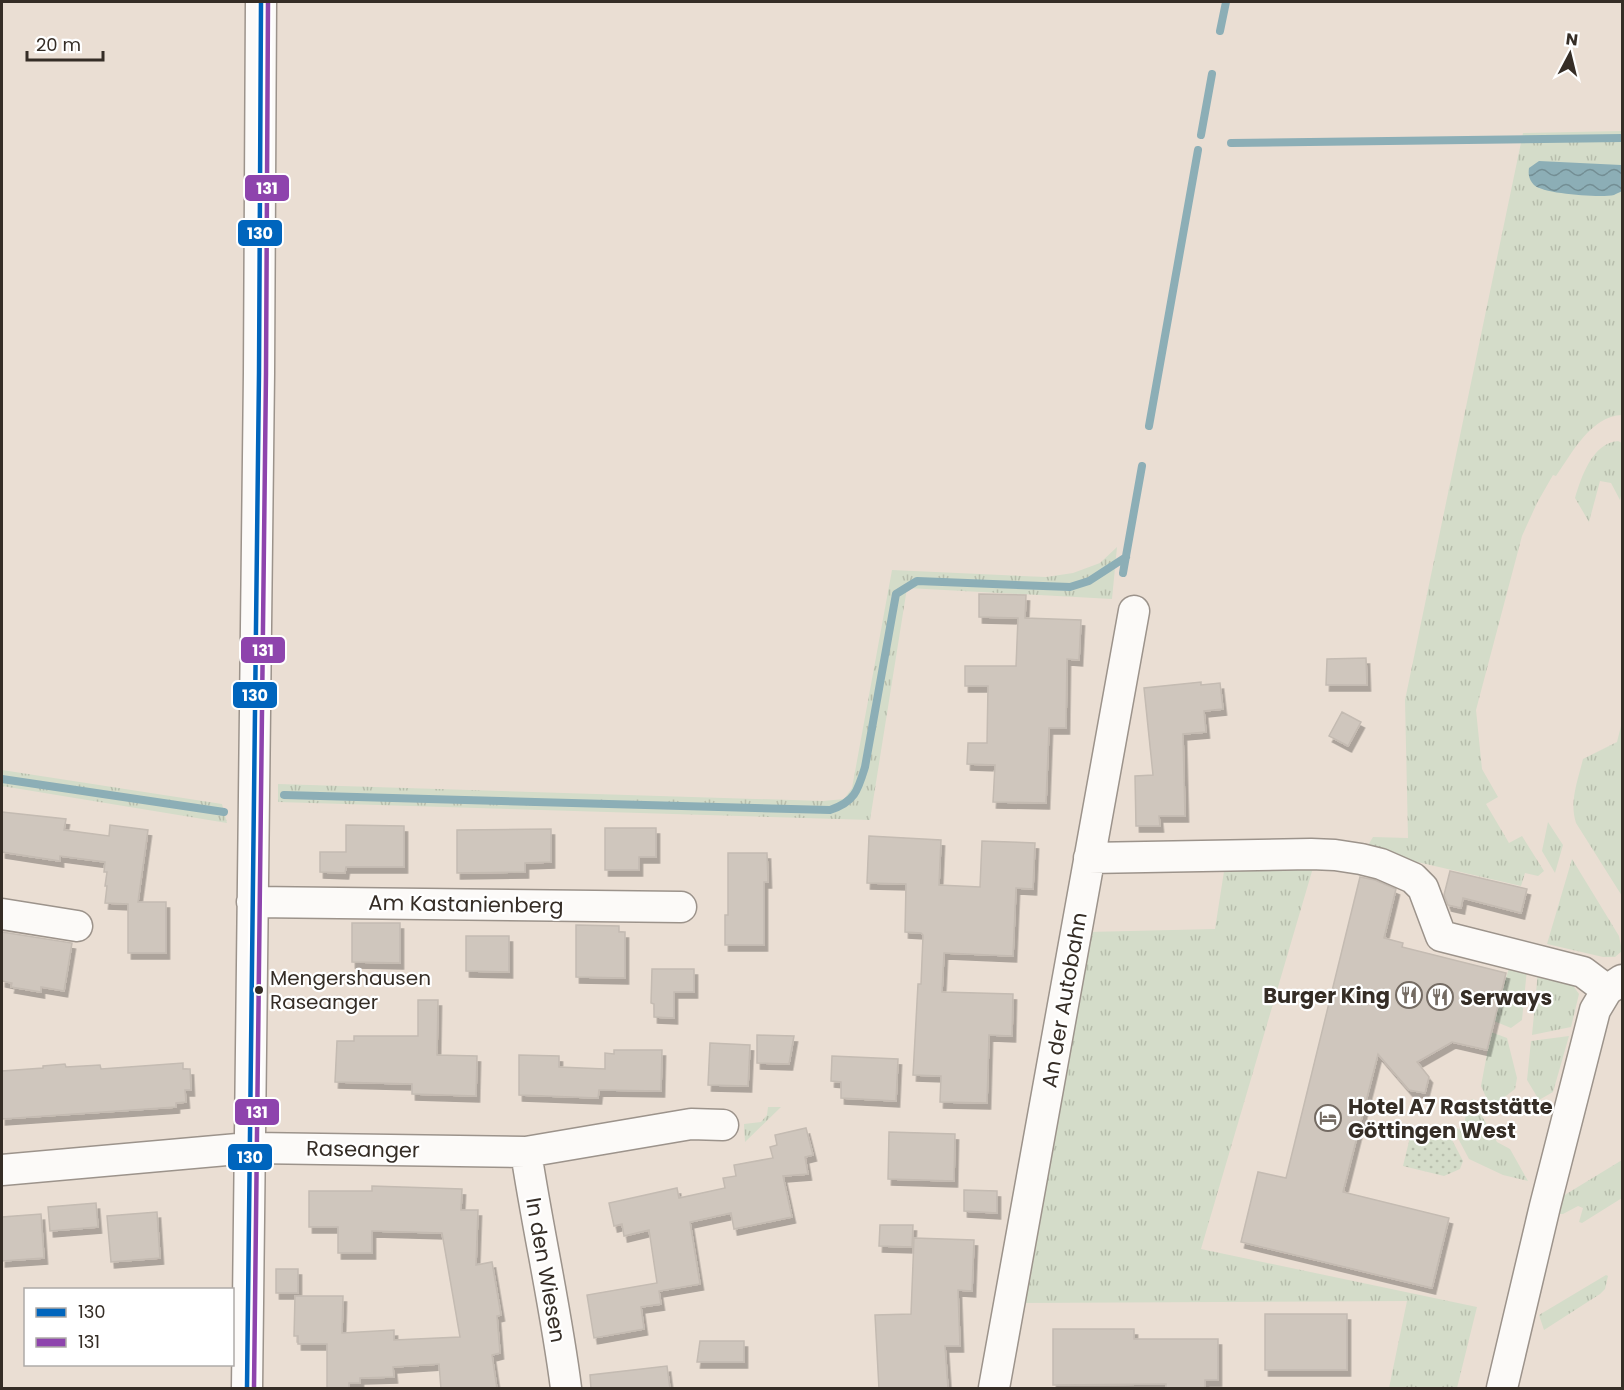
<svg xmlns="http://www.w3.org/2000/svg" width="1624" height="1390" viewBox="0 0 1624 1390" font-family="Poppins,sans-serif">
<style>
.grass{fill:url(#grass-tufts)}
.park{fill:url(#park-dots)}
.water{fill:url(#water-waves)}
.lines{fill:none;stroke-linecap:round;stroke-linejoin:round}
.stream{stroke:#8caeb6;stroke-width:8}
.building{fill:#cfc6bd;stroke:#c4bbb2;stroke-width:1.5;filter:url(#shadow)}
.minor-casing{stroke:#9c938b;stroke-width:33}
.minor{stroke:#fcfaf8;stroke-width:30}
.bus-1-casing{stroke:#fff;stroke-width:9}
.bus-2-casing{stroke:#fff;stroke-width:9}
.bus-1{stroke:#0065bd;stroke-width:4.5}
.bus-2{stroke:#8e44ad;stroke-width:4.5}
.bus-dot{fill:#352d26;stroke:#fff;stroke-width:2}
.labels{text-anchor:middle;dominant-baseline:central;stroke-width:4.5;stroke-linejoin:round;paint-order:stroke}
.bus-label{font-size:20px;fill:#352d26;stroke:#fff;text-anchor:start}
.street-label{font-size:21px;fill:#352d26;stroke:#fff}
.poi-label{font-size:21px;font-weight:bold;fill:#352d26;stroke:#fff;text-anchor:start}
.line-badge{stroke:#fff;stroke-width:2}
.badge-label{font-size:16px;text-anchor:middle;font-weight:bold;fill:#fff}
</style>
<defs>
<pattern id="grass-tufts" width="24" height="20" patternUnits="userSpaceOnUse" patternTransform="scale(1.5)"><rect width="24" height="20" fill="#d4dcc9"/><path d="M3 7l-1-3M5 7V3M7 7l1-3M15 17l-1-3M17 17v-4M19 17l1-3" fill="none" stroke="#b7bdac"/></pattern>
<pattern id="park-dots" width="8" height="8" patternUnits="userSpaceOnUse" patternTransform="scale(1.5)"><rect width="8" height="8" fill="#d4dcc9"/><path d="M2 2h.1M6 6h.1" fill="none" stroke="#b7bdac" stroke-width="1.8" stroke-linecap="round"/></pattern>
<pattern id="water-waves" width="16" height="10" patternUnits="userSpaceOnUse" patternTransform="scale(1.5)"><rect width="16" height="10" fill="#8caeb6"/><path d="M0 5q4-4 8 0t8 0" fill="none" stroke="#738e94"/></pattern>
<filter id="shadow"><feDropShadow dx="3.5" dy="6" stdDeviation="0" flood-color="#0004"/></filter>
</defs>
<rect width="100%" height="100%" fill="#eaded3"/>
<path class="grass" d="M1622 131V415C1591 416 1572 453 1556 476L1553 475 1537 503 1522 536 1476 710 1482 769 1498 797 1486 804 1509 843 1522 836 1544 871 1538 876 1525 873 1521 886 1413 861 1364 852 1373 837 1408 838 1405 700 1523 133Z
M1618 441 1622 443V491L1620 500 1611 483 1600 481 1589 522 1575 498C1581 478 1592 443 1618 441Z
M1117 547 1112 599 907 588 870 820 278 802V784L823 801 844 799 852 788 892 570 1046 577 1073 573 1100 563Z
M1622 722V896L1576 823C1569 802 1578 780 1583 759L1617 742Z
M2 770 222 804 227 823 2 786Z
M1548 822 1563 845 1555 873 1542 851Z
M1572 859 1619 936 1622 951 1615 957H1603L1547 944Z
M1315 861 1201 1249 1477 1307 1457 1388H1389L1407 1301 1020 1303 1087 932 1215 929 1225 865Z
M1510 964 1527 969 1522 1020 1511 1028 1494 1021Z
M1538 971 1572 984 1579 994 1571 1027 1532 1035Z
M1491 1032 1507 1038 1517 1078 1515 1089 1502 1099 1500 1109 1496 1113 1490 1106 1480 1113 1497 1142 1510 1149 1528 1181 1503 1175 1469 1159 1452 1127 1463 1130 1468 1104 1472 1099 1477 1103 1486 1097 1481 1086Z
M1569 1036 1553 1092 1539 1100 1527 1080 1531 1041Z
M768 1107H781L745 1142 744 1124 761 1122 767 1115Z
M1622 1160V1198L1582 1223 1579 1222 1583 1208 1578 1206 1563 1214H1559L1563 1196Z
M1606 1275 1608 1276 1605 1289 1600 1294 1544 1330 1539 1315Z"/>
<path class="park" d="M1412 1129 1452 1140 1463 1161 1460 1169 1444 1176 1403 1166Z"/>
<path class="water" d="M1539 161 1621 165 1622 191C1620 192 1616 194 1614 195 1601 198 1543 194 1534 185 1529 180 1528 174 1529 168Z"/>
<g class="lines">
<path class="stream" d="M1220 31 1226 2
M1201 135 1212 74
M1231 143 1622 138
M1149 426 1198 150
M1123 573 1142 466
M2 779 224 812
M284 795 830 810C855 802 858 790 865 767L896 594 917 581 1070 587 1089 581 1126 557"/>
</g>
<path class="building" d="M979 594 1026 595 1025 618 1081 620 1079 660 1067 659 1066 728H1049L1046 803 993 802 995 765 967 764 968 743H987L988 686H965V666H1016L1018 618 979 617Z
M1366 658 1367 685H1326L1327 659Z
M1201 682V685L1220 683 1223 709 1204 711 1206 732 1183 734 1185 816H1159L1160 826H1136L1135 776 1153 775 1144 688Z
M1342 712 1361 722 1348 746 1329 736Z
M2 812 66 819 64 830 109 836 110 825 148 830 138 902H166V953H128V904L105 903 107 886H105L107 872H104L105 862 60 856V861L2 852Z
M346 825 404 826V867H346L345 873 320 872V852H346Z
M605 828H656V857H639V870H605Z
M551 829V862L525 863V872L457 873V830Z
M869 836 941 840 939 885 980 887 982 841 1035 843 1033 889 1016 888 1013 956 944 953 942 992 1013 994 1012 1036 989 1035 987 1103 940 1102 941 1076 913 1075 918 984H921L923 935 921 933 905 932 906 884 867 883Z
M728 853H767L768 882H764V945H725V915H728Z
M1450 871 1527 889 1521 913 1463 898 1461 908 1448 905 1444 895Z
M1360 877 1375 880 1396 889 1384 938 1403 943 1402 947 1506 973 1487 1050 1452 1042 1417 1062 1429 1077 1425 1093 1409 1090 1378 1054 1343 1192 1449 1218 1432 1288 1241 1242 1258 1172 1286 1178Z
M352 923H400V963L352 962Z
M576 925 619 926V932H625V978L576 977Z
M2 932 72 943 64 991 41 987V992L11 987 12 983 2 981Z
M466 936H509V972L466 971Z
M652 969H694V992H674V1018L654 1017V1004L651 1003Z
M418 1000H438L437 1055 477 1056 476 1096 412 1094V1084L335 1082 337 1041H354V1036H418Z
M757 1035 794 1036 789 1064 757 1063Z
M710 1043 750 1045 748 1086 708 1085Z
M614 1050H662L661 1091 599 1090 598 1098 519 1095V1055L559 1056V1067L605 1069V1053L614 1054Z
M832 1056 898 1059 896 1101 841 1098V1082L831 1081Z
M183 1063V1069H190L191 1090H185L186 1102 176 1103V1107L2 1119V1071L43 1068V1066L65 1064 66 1067 100 1065 101 1069Z
M806 1128 813 1155 805 1157 808 1174 783 1176 792 1217 734 1229 731 1213 690 1222 700 1284 659 1291 661 1304 641 1307 644 1329 594 1338 587 1295 657 1283 649 1230 624 1236 622 1224 614 1226 609 1203 677 1188 679 1198 725 1188 723 1178 736 1176 734 1165 773 1158 770 1147 777 1145 775 1135Z
M889 1132 955 1134 954 1181 888 1179Z
M372 1186 462 1189 461 1210H478L476 1265 492 1262 501 1315 497 1316 500 1353 492 1355 497 1389H441L439 1364 393 1367 394 1377 360 1378V1383H349V1389H327V1344H298V1336H294L295 1296H343L342 1333 394 1330V1340L460 1337 442 1233 372 1231V1253H338V1227H309V1191H372Z
M964 1190 997 1191V1213L964 1211Z
M96 1203 98 1227 50 1231 48 1207Z
M157 1212 160 1258 111 1262 107 1216Z
M41 1214 44 1258 2 1261V1217Z
M880 1225H913L912 1247 879 1246Z
M914 1238 974 1240 972 1291 958 1290 960 1346H945L948 1389H879L875 1315 911 1314Z
M276 1269H298V1293H276Z
M1265 1314H1347V1370H1265Z
M1053 1329H1134V1339H1218V1380H1205V1389H1166V1384L1053 1385Z
M700 1341H744V1362H697Z
M667 1366 670 1389H591L590 1375Z"/>
<g class="lines">
<defs>
<path id="minor" d="M1089 858 1311 854 1335 855 1361 859 1381 864 1413 878 1423 888 1441 936 1583 972 1607 990
M252 902 681 907
M2 914 77 926
M526 1152C538 1231 556 1309 566 1388
M2 1170 249 1148 526 1152 691 1124 723 1125
M247 1388 259 373 261 2
M994 1388 1134 611
M1502 1388 1545 1206 1595 1010 1607 990 1622 980"/>
</defs>
<use href="#minor" class="minor-casing"/>
<use href="#minor" class="minor"/>
<defs>
<path id="bus-1" d="M247 1388 259 373 261 2"/>
<path id="bus-2" d="M254 1388 266 373 268 2"/>
</defs>
<use href="#bus-1" class="bus-1-casing"/>
<use href="#bus-2" class="bus-2-casing"/>
<use href="#bus-1" class="bus-1"/>
<use href="#bus-2" class="bus-2"/>
</g>
<defs>
<symbol id="restaurant-ring" viewBox="-11 -11 22 22"><circle r="9.5" fill="#fff" stroke="#746b63" stroke-width="1.5"/><path d="M-5-6h1v4h1v-4h1v4h1v-4h1v5L-1.5 .5V6h-2V.5L-5-1ZM5-6V6H3V1.5H1.5Q1.5-4 5-6Z" fill="#746b63"/></symbol>
<symbol id="hotel-ring" viewBox="-11 -11 22 22"><circle r="9.5" fill="#fff" stroke="#746b63" stroke-width="1.5"/><path d="M-6-4.5h1.5V1H6V5H4.5V3h-9V5H-6ZM-4 0a1.8 1.8 0 1 1 3.6 0ZM.5 0V-2.5h3Q6-2.5 6 0Z" fill="#746b63"/></symbol>
</defs>
<g fill-rule="evenodd">
<use href="#restaurant-ring" x="1394" y="980" width="30" height="30"/>
<use href="#restaurant-ring" x="1425" y="982" width="30" height="30"/>
<use href="#hotel-ring" x="1313" y="1103" width="30" height="30"/>
</g>
<circle class="bus-dot" cx="259" cy="990" r="5"/>
<g class="labels">
<g class="bus-label">
<text x="270" y="978">Mengershausen<tspan x="270" dy="24">Raseanger</tspan></text>
</g>
<g class="street-label">
<text transform="translate(466 904) rotate(1)">Am Kastanienberg</text>
<text transform="translate(1064 1000) rotate(-80)">An der Autobahn</text>
<text transform="translate(363 1149) rotate(1)">Raseanger</text>
<text transform="translate(546 1270) rotate(80)">In den Wiesen</text>
</g>
<g class="poi-label">
<text x="1390" y="995" text-anchor="end">Burger King</text>
<text x="1460" y="997">Serways</text>
<text x="1348" y="1106">Hotel A7 Raststätte<tspan x="1348" dy="24">Göttingen West</tspan></text>
</g>
</g>
<g class="line-badge">
<rect x="244" y="174" width="46" height="28" rx="6" fill="#8e44ad"/>
<rect x="237" y="219" width="46" height="28" rx="6" fill="#0065bd"/>
<rect x="240" y="636" width="46" height="28" rx="6" fill="#8e44ad"/>
<rect x="232" y="681" width="46" height="28" rx="6" fill="#0065bd"/>
<rect x="234" y="1098" width="46" height="28" rx="6" fill="#8e44ad"/>
<rect x="227" y="1143" width="46" height="28" rx="6" fill="#0065bd"/>
</g>
<g class="badge-label">
<text x="267" y="194">131</text>
<text x="260" y="239">130</text>
<text x="263" y="656">131</text>
<text x="255" y="701">130</text>
<text x="257" y="1118">131</text>
<text x="250" y="1163">130</text>
</g>
<rect width="1624" height="1390" fill="none" stroke="#352d26" stroke-width="6"/>
<rect x="24" y="1288" width="210" height="78" fill="#ffffff" stroke="#aeaba8" stroke-width="1.5"/>
<rect x="36" y="1308" width="30" height="9" fill="#0065bd" stroke="#aeaba8" stroke-width="1.5"/>
<text x="78" y="1318" font-size="18" fill="#352d26">130</text>
<rect x="36" y="1338" width="30" height="9" fill="#8e44ad" stroke="#aeaba8" stroke-width="1.5"/>
<text x="78" y="1348" font-size="18" fill="#352d26">131</text>
<g transform="translate(1570 54) rotate(7)" stroke="#ffffff" stroke-width="4.5" paint-order="stroke">
<path d="M0-4.5L10 22L0 15L-10 22Z" fill="#352d26"/>
<text y="-9" font-size="16" font-weight="bold" text-anchor="middle" fill="#352d26">N</text>
</g>
<path d="M27 51v9h76v-9" fill="none" stroke="#352d26" stroke-width="3"/>
<text x="36" y="51" font-size="18" fill="#352d26" stroke="#ffffff" stroke-width="4.5" paint-order="stroke">20 m</text>
</svg>
